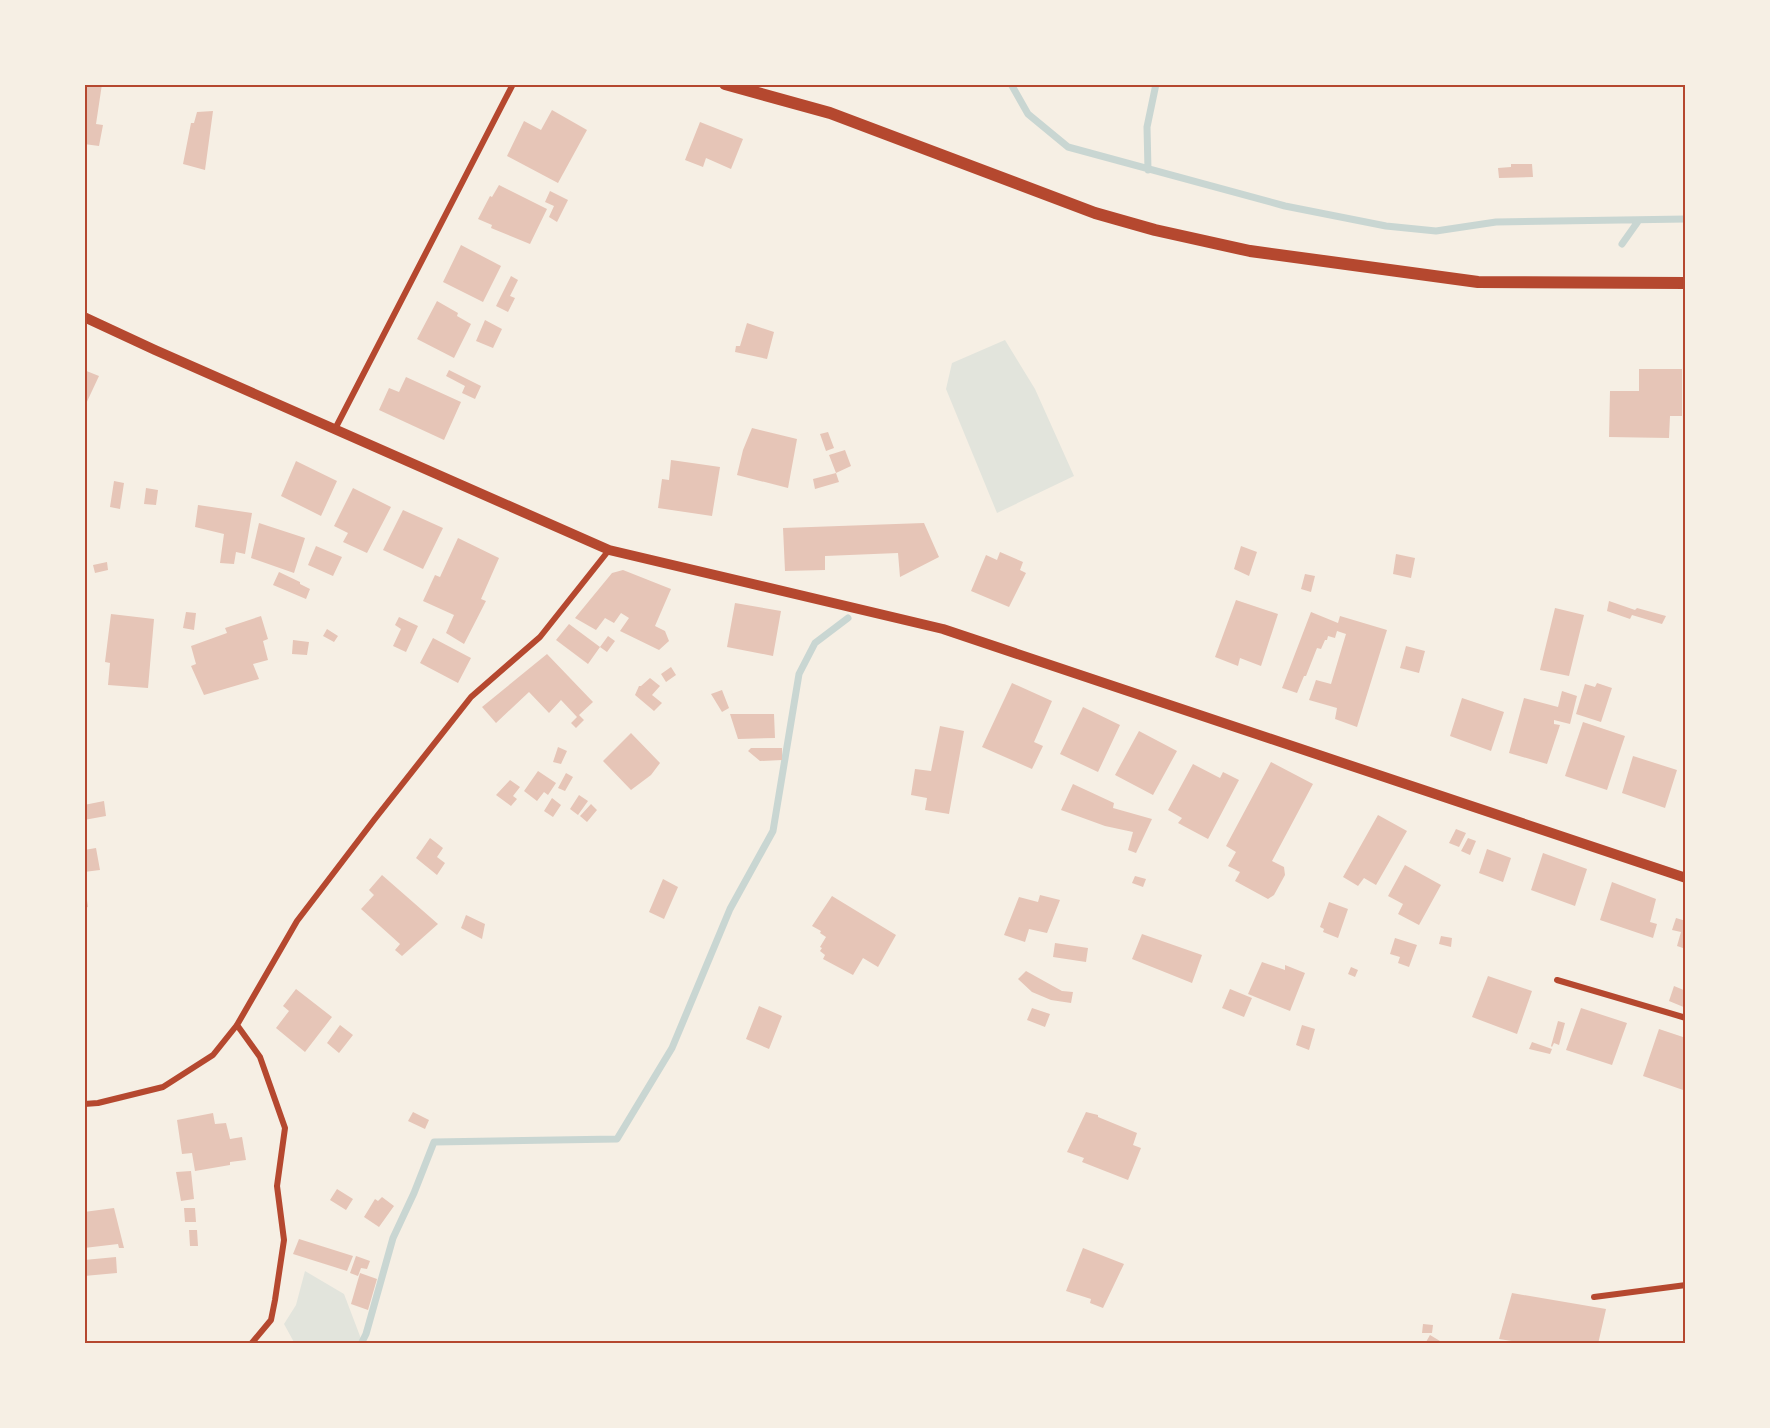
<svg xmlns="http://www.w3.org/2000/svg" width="1770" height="1428" viewBox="0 0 1770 1428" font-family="'Open Sans',sans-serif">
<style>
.green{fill:#e2e4dc}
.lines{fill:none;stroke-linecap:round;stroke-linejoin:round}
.stream{stroke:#c9d6d2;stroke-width:7}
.building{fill:#e6c5b7}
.minor{stroke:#b5482f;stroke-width:6}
.tertiary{stroke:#b5482f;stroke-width:10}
.secondary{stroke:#b5482f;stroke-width:12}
.neatline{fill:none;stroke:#b5482f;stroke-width:2}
</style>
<rect width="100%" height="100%" fill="#f6efe4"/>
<path class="green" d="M1005 340 1035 389 1074 476 997 513 946 389 952 363Z
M305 1271 344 1294 363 1344H295L284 1324 296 1305Z"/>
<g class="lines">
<path class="stream" d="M1011 84 1028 114 1068 147 1285 206 1386 226 1436 231 1496 222 1686 219
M1148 170 1147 127 1156 84
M1622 244 1639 220
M361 1344 366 1334 393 1238 414 1193 434 1142 617 1139 672 1048 730 909 773 831 799 674 815 643 848 618"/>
</g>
<path class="building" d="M84 84H102L96 124 103 125 99 146 84 144Z
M552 110 587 130 558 183 507 156 524 121 541 130Z
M213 111 205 170 183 164 191 123H194L197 112Z
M700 122 743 139 731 169 706 158 703 167 685 160Z
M1511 164H1532L1533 177 1499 178 1498 168 1511 167Z
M499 185 547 209 530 244 491 228 492 225 478 219 490 196 492 197Z
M550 191 568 200 557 222 549 217 554 206 545 202Z
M461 245 501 266 483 302 443 282Z
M511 276 518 280 510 296 515 298 508 312 496 306Z
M437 301 458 313 457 316 471 324 454 358 417 339Z
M485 320 502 329 493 348 476 341Z
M747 323 774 332 767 359 735 352 736 346H740Z
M1639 369H1682V416H1670L1669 438 1609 437 1610 391H1639Z
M84 370 99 376 84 408Z
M449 370 481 386 475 399 462 393 465 386 446 376Z
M406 377 461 402 444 440 379 410 389 388 399 392Z
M752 428 797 439 788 488 737 475 743 450Z
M828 432 834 448 826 451 820 434Z
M845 450 851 466 836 473 839 482 815 489 813 479 836 473 829 455Z
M671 460 720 467 712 516 658 508 662 479 669 480Z
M296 461 337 481 321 516 281 496Z
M114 481 124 483 120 509 110 507Z
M146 488 158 490 156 505 144 504Z
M353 488 391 507 367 553 343 542 348 533 334 526Z
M198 505 252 513 245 554 236 552 234 564 220 563 224 534 195 527Z
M403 510 443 528 423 569 383 550Z
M259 523 305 538 294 573 251 558Z
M924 523 939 557 900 577 898 553 825 556V570L785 571 783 528Z
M458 538 499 558 481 599 486 601 464 644 446 633 454 615 423 601 435 575 440 577Z
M316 546 342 557 333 576 308 565Z
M1241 546 1257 552 1249 576 1234 569Z
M1000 552 1023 562 1020 570 1026 573 1009 607 971 591 986 555 997 560Z
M1396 554 1415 558 1411 578 1393 574Z
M107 562 108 570 95 573 93 565Z
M623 570 671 589 655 626 665 631 669 641 659 650 620 631 629 618 621 613 614 623 605 618 596 630 575 618 612 573Z
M279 572 300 582V584L310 589 306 599 273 585Z
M1305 574 1315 576 1311 592 1301 589Z
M1236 600 1278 614 1261 666 1240 658 1238 666 1215 657Z
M1609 601 1635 610 1637 608 1666 616 1662 624 1632 615 1630 619 1607 611Z
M735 603 781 611 773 656 727 647Z
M1555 608 1584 615 1569 676 1540 670Z
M186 612 196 613 194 630 183 628Z
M1311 612 1338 623 1340 616 1387 630 1357 727 1335 719 1337 708 1309 700 1316 680 1331 684 1346 634 1337 631 1335 638 1328 636 1327 640H1325L1321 649 1317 648 1306 676H1304L1297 693 1282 688Z
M111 614 154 619 148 688 108 685 110 663 105 662Z
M261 616 268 639 263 641 268 660 253 664 259 679 204 695 191 666 196 664 191 646 227 633 225 628Z
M399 617 418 626 406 652 393 646 401 629 395 625Z
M569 624 600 647 588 664 556 640Z
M327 629 338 636 334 642 323 636Z
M608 636 615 641 607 652 600 647Z
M433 638 471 658 458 683 420 663Z
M293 640 309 642 307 655 292 654Z
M1406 646 1425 651 1419 673 1400 668Z
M547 654 593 702 579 715 584 720 576 728 571 723 577 717 561 700 549 713 529 692 496 723 482 707Z
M671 667 676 675 666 682 661 674Z
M650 678 660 686 652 695 662 703 654 711 635 695 639 686H641Z
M1012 683 1052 701 1034 742 1043 746 1032 769 982 747Z
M1597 683 1612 688 1601 722 1576 714 1585 684 1595 687Z
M722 690 729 708 722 712 711 694Z
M1562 691 1577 696 1570 724 1554 720V724L1560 725 1547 764 1509 753 1524 698 1558 707Z
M1462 698 1504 712 1491 751 1450 736Z
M1083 707 1120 725 1098 772 1060 754Z
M730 714H774L775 738 738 739Z
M1583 722 1625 736 1607 790 1565 776Z
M940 726 964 731 949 814 925 810 927 798 911 795 915 769 931 771Z
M1139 731 1177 751 1153 795 1115 775Z
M631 733 660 763 651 775 631 790 603 761Z
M558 747 567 751 561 764 553 762Z
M751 748H782V760L760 761 748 751Z
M1633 756 1677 770 1665 808 1622 793Z
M1271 762 1313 784 1272 861 1284 867 1285 875 1274 895 1268 899 1235 881 1240 872 1228 866 1236 852 1226 846Z
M1193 764 1220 778 1223 772 1239 780 1208 839 1178 823 1182 818 1168 810Z
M538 771 556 783 548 795 544 792 537 801 524 791Z
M566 773 573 777 565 791 558 788Z
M510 780 520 787 513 796 517 799 511 806 496 795Z
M1073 784 1114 803 1113 808 1152 819 1136 853 1128 850 1133 832 1105 826 1061 810Z
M579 795 588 801 578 815 570 809Z
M552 798 561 805 553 817 544 811Z
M104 801 106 816 84 820V805Z
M591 804 597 810 587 822 580 816Z
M1378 815 1407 831 1376 885 1364 878 1358 886 1343 877Z
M1456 829 1466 833 1459 847 1449 843Z
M430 838 443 848 437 857 445 863 437 875 416 858Z
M1468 838 1476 841 1470 855 1461 851Z
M96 848 100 870 84 872V850Z
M1487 849 1511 858 1503 882 1479 873Z
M1543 853 1587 869 1575 906 1531 890Z
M1405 865 1441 885 1419 925 1398 914 1403 904 1388 896Z
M382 875 438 924 402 956 395 950 400 944 361 909 374 895 369 890Z
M1135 876 1146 879 1143 887 1132 883Z
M663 879 678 887 664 919 649 912Z
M1612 882 1656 899 1650 922 1657 924 1653 938 1600 920Z
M86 893 88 907 84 908V894Z
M1040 895 1060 900 1047 933 1029 929 1025 942 1004 935 1019 897 1038 902Z
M832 896 896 935 878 967 863 958 853 975 823 959 825 955 820 951 822 948 820 947 826 937 820 933 821 931 812 926Z
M1329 902 1348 909 1338 938 1323 932 1324 929 1320 927Z
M466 915 485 924 482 939 461 928Z
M1676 918 1686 921V949L1677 946 1681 932 1672 930Z
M1142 934 1202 955 1192 983 1132 959Z
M1441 936 1452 938 1451 947 1439 944Z
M1395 938 1417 945 1409 967 1398 963 1400 957 1390 954Z
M1055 943 1088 948 1086 962 1053 957Z
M1262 962 1285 970V965L1305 973 1290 1011 1248 994Z
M1351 967 1358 970 1355 977 1348 974Z
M1026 971 1062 991 1073 992 1071 1003 1051 1000 1032 992 1018 979Z
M1488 976 1532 991 1517 1034 1472 1017Z
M1674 986 1686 991V1008L1669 1001Z
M296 989 332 1017 305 1052 276 1028 289 1011 283 1006Z
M1230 989 1252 998 1244 1017 1222 1008Z
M759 1006 782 1016 769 1049 746 1039Z
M1032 1008 1050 1014 1045 1027 1027 1020Z
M1581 1008 1627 1023 1612 1065 1566 1050Z
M1558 1021 1565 1023 1559 1045 1554 1043 1552 1047 1551 1046Z
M340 1025 353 1035 339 1053 327 1043Z
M1302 1025 1315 1029 1309 1050 1296 1045Z
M1659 1029 1686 1038V1091L1643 1076Z
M1532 1042 1552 1049 1550 1054 1529 1049Z
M413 1112 429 1120 425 1129 408 1121Z
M1086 1112 1098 1115V1117L1137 1133 1133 1145 1141 1148 1128 1180 1082 1162 1084 1158 1067 1152Z
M213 1113 215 1124 226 1123 230 1139 242 1137 246 1160 230 1162V1165L195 1171 192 1153 182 1154 177 1120Z
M191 1171 194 1199 181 1201 176 1172Z
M337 1189 353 1199 346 1210 330 1200Z
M382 1197 394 1206 379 1227 364 1217 375 1199 378 1201Z
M114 1208 124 1248H119L118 1244 84 1248V1212Z
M184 1208H195L196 1222H185Z
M189 1230H197L198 1246H190Z
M299 1239 353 1256 347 1271 293 1254Z
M1083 1248 1124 1264 1103 1308 1090 1303 1091 1299 1066 1291Z
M356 1256 370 1261 367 1269 361 1268 358 1276 350 1273Z
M116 1257 117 1273 84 1276V1260Z
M360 1273 377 1279 368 1310 351 1304Z
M1512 1293 1606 1309 1598 1344H1531L1499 1339Z
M1423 1324 1433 1325 1432 1333H1422Z
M1430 1335 1440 1341 1438 1344 1426 1342Z"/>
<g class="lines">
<path class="minor" d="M335 429 513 84
M1557 980 1686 1018
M237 1025 260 1057 285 1128 277 1186 284 1240 275 1300 271 1320 251 1344
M84 1104 98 1103 163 1087 213 1055 237 1025 297 921 374 820 471 697 540 637 609 550
M1594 1297 1686 1285"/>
<path class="tertiary" d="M84 317 155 350 609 550 943 629 1686 878"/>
<path class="secondary" d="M725 84 830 113 1095 213 1155 230 1250 251 1478 282 1686 283"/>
</g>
<rect width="1770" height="1428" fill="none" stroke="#f6efe4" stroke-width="171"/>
<rect x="86" y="86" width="1598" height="1256" class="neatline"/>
</svg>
